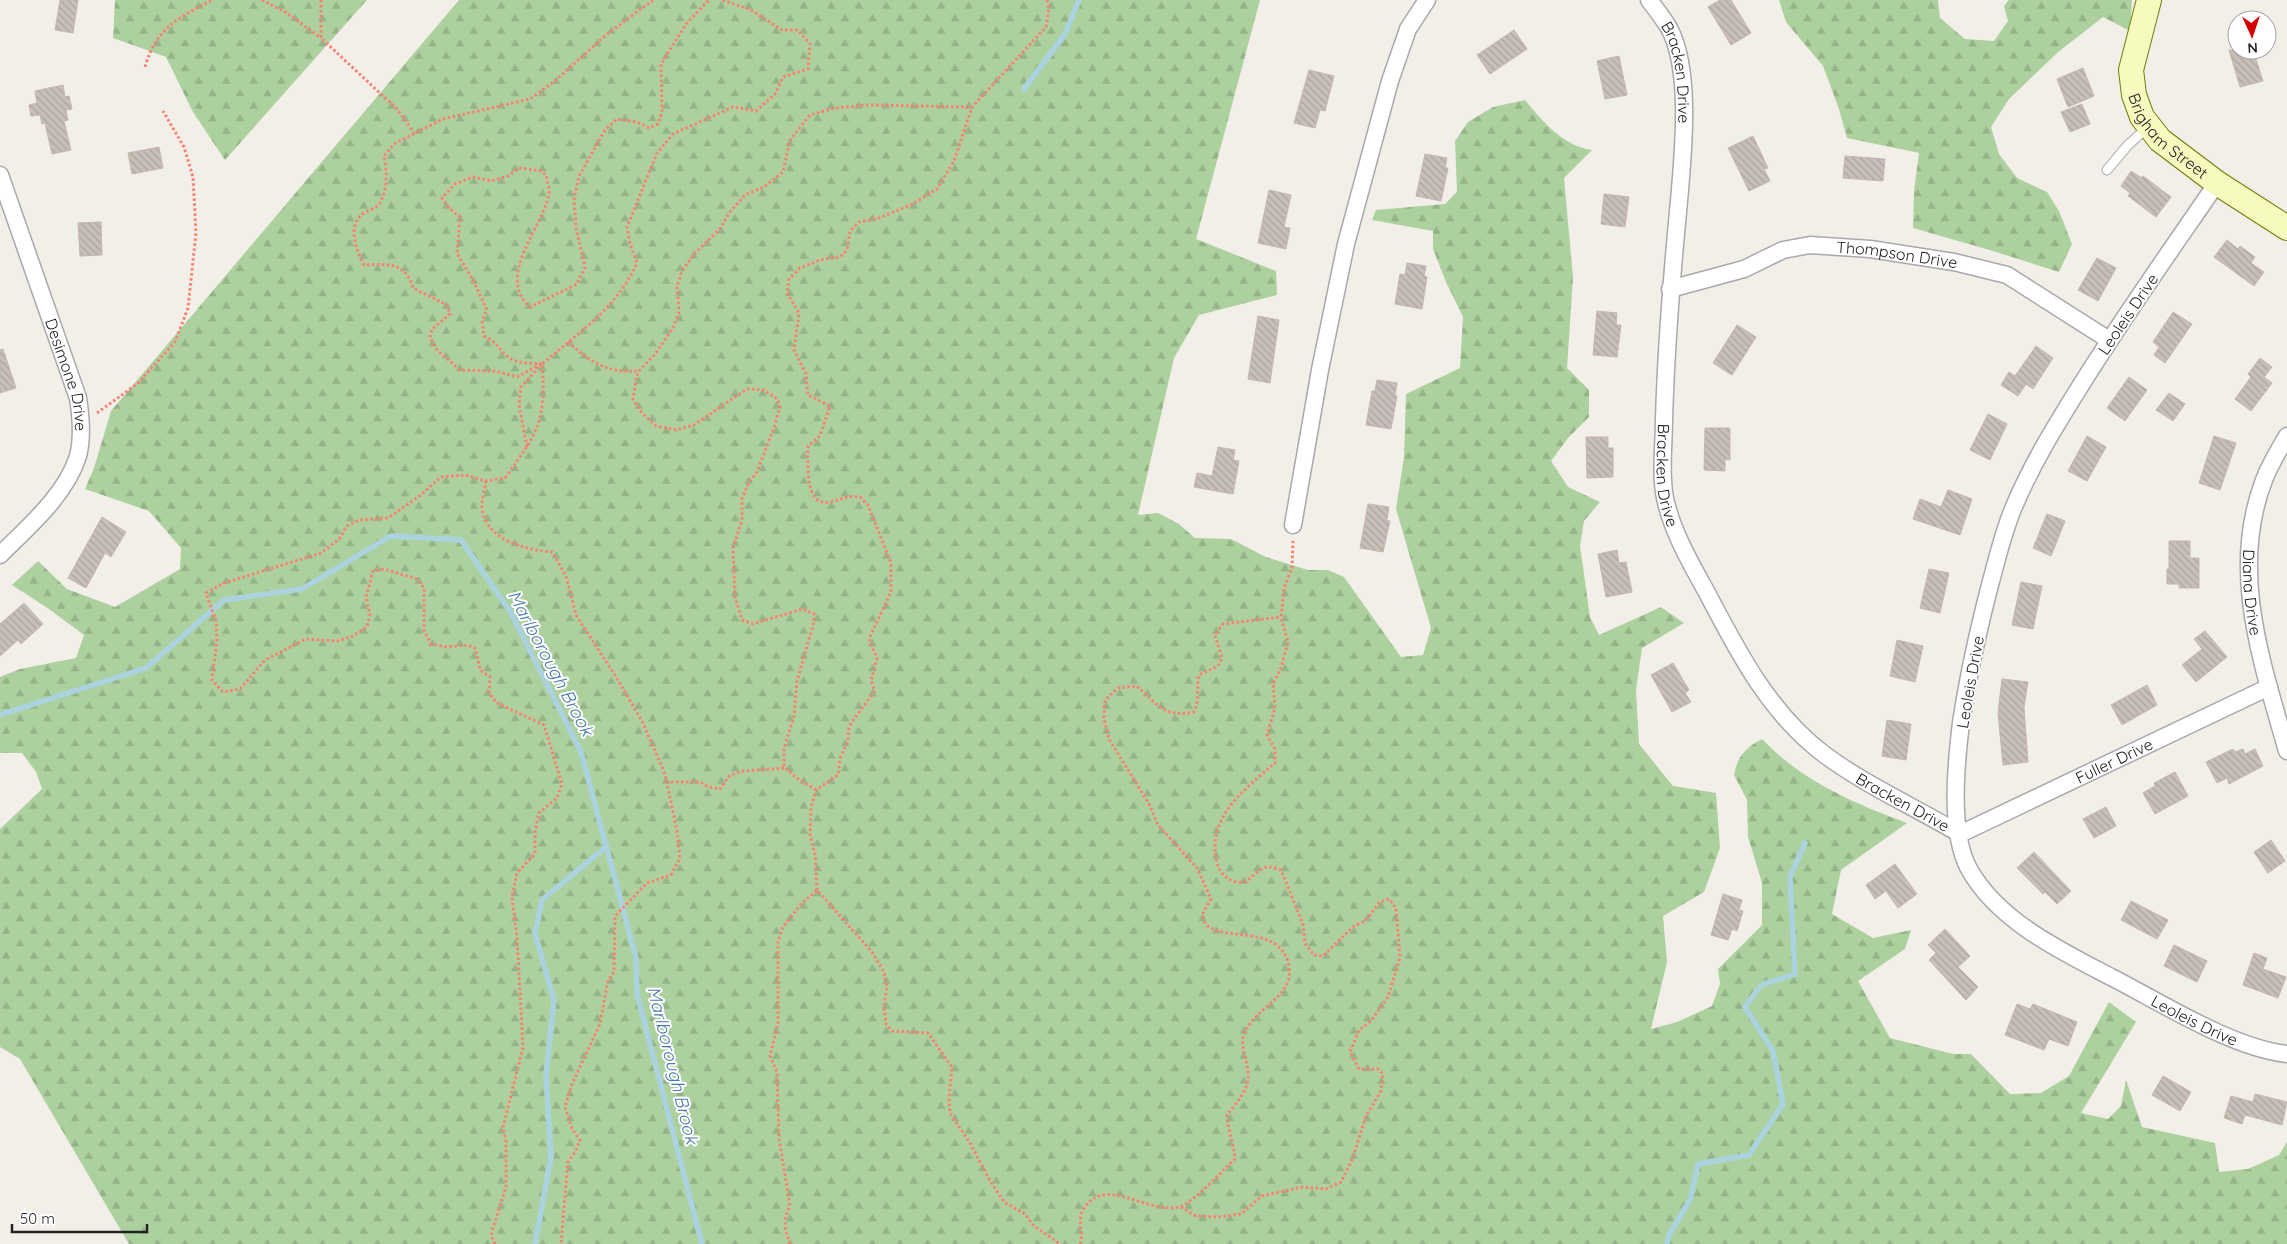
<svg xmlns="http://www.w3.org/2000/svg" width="2287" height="1244" viewBox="0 0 2287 1244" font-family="Quicksand,sans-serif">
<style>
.forest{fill:url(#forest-firs)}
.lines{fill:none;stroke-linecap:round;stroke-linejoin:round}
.stream{stroke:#aad3df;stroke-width:5.5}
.building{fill:url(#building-back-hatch);stroke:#c4b6ab}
.lane-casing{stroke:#a9a9a9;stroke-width:11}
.street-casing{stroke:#a9a9a9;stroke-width:19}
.secondary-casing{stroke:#707d05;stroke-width:26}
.path{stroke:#fa8072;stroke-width:3;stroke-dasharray:2.5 2.5;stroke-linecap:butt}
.lane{stroke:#fff;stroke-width:9}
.street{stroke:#fff;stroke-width:16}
.secondary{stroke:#f7fabf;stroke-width:24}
.labels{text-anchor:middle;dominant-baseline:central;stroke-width:4;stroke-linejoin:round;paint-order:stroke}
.street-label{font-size:16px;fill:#222;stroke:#fff}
.water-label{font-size:18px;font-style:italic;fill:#4a7aab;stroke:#fff}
</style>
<defs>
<pattern id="forest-firs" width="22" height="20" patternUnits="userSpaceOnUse" patternTransform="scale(1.25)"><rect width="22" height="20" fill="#add19e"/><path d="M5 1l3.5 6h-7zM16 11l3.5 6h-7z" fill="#95b388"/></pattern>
<pattern id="building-back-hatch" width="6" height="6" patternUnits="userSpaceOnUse" patternTransform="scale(1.25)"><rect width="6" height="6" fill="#c7bfb8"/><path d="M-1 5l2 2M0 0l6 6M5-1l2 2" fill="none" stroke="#aba49e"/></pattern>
</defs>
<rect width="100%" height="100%" fill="#f2efe9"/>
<path class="forest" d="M115 0H367L225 160 193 112 166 57 113 38Z
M459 0H1260L1196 239 1276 271 1277 295 1199 315 1174 358 1138 515 1158 513 1179 524 1195 538 1231 539 1266 557 1308 570H1328L1344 577 1401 657 1423 655 1431 628 1396 509 1404 457 1406 394 1460 368 1463 317 1446 282 1433 249V231L1372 220 1376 210 1445 204 1457 192 1455 141 1468 122 1493 107 1525 100C1542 121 1563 146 1592 150L1564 178 1573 277 1567 368 1589 390V417L1568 438 1551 461 1568 487 1600 502 1584 521 1580 546 1590 617 1599 635 1661 607 1684 623 1642 648 1636 690 1639 744 1673 786 1716 793 1720 848 1704 892 1663 916 1667 962 1651 1029 1677 1022 1712 1006 1720 984 1718 969 1762 925V883L1748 837 1747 800 1734 775C1738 756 1744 749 1762 739 1803 782 1854 803 1907 823L1841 870 1832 914 1873 938 1911 930 1905 949 1858 981 1890 1038 1953 1054H1971L2010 1094 2041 1093 2069 1076 2109 1002 2136 1022 2081 1113 2108 1119 2121 1106 2126 1080 2142 1127 2215 1143 2219 1172 2248 1169 2279 1155 2287 1142V1244H129L20 1059 0 1047V829L42 789 36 772 22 753H0V677L20 669 76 658 84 635 49 609 12 585 38 561 67 589 115 607 180 569 181 548 149 511 85 489 94 468 111 411Z
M1779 0H1938L1940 18 1965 39 1994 41 2008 21 2004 6 2009 0H2132L2130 31 2103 17 2057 53 2009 99 1991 127 1999 154 2017 178 2047 192 2059 211 2072 244 2059 272 1993 251 1913 228 1914 191 1919 153 1847 138 1839 109 1823 66 1786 22Z"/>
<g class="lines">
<path class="stream" d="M1024 89 1065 34 1079 0
M0 715 146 668 224 600 302 589 391 536 461 540 511 613 581 752 636 958 637 994 702 1244
M535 1244 551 1157 546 1076 554 1000 535 934 542 900 607 846
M1667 1244 1669 1235 1690 1200 1698 1164 1749 1155 1783 1104 1773 1051 1745 1007 1761 985 1795 974 1790 877 1805 843"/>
</g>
<path class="building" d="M60 0H78L73 33 55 30Z
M1720 0H1731L1751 33 1731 45 1708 7Z
M1514 30 1527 49 1490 74 1477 55Z
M2229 50H2253L2263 81 2240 87Z
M1619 56 1627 95 1605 99 1597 61Z
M2083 68 2094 96 2068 107 2057 79Z
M1309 70 1334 76 1325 111 1320 110 1315 128 1294 123Z
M63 85 65 97 69 96 72 109 66 110 68 120 64 121 71 150 52 154 45 123 42 124 40 115 31 116 29 105 37 103 35 91Z
M2082 104 2090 124 2070 132 2061 112Z
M1753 136 1768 168 1764 169 1770 181 1749 191 1728 148Z
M159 147 163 168 132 174 128 153Z
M1425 154 1447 158 1445 168H1448L1441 201 1416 196Z
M1845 156 1885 159 1883 181 1843 178Z
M2131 171 2142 178 2143 176 2171 197 2156 217 2128 196 2130 193 2121 186Z
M1269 190 1291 195 1284 227 1290 228 1286 249 1258 243Z
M1604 194 1629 197 1625 227 1601 224Z
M101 222 102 255 80 256 78 223Z
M2227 240 2238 249 2240 246 2255 257 2251 263 2264 272 2254 286 2214 257Z
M2097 258 2116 268 2098 301 2078 290Z
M1407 263 1426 266 1424 276 1427 277 1422 309 1395 304 1400 274 1405 275Z
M1597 311 1617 313 1616 325H1621L1617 357 1593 355Z
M2173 312 2192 324 2165 363 2154 355 2159 347 2153 342Z
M1258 316 1279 320 1270 383 1248 379Z
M1737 325 1756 337 1732 375 1713 363Z
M2036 346 2053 358 2033 389 2026 384 2018 396 2001 385 2009 372 2015 376Z
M3 349 16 388 0 393V350Z
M2260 358 2272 367 2264 377 2272 383 2251 411 2235 399 2251 377 2248 374Z
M2129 377 2147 390 2125 421 2107 408Z
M1377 380 1397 383 1395 395 1397 396 1391 429 1366 425 1372 391H1375Z
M2169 393 2185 404 2173 421 2156 410Z
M1988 414 2007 424 1990 460 1970 450Z
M1705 428H1730V460L1725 459V471L1704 470Z
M2087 436 2106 447 2087 481 2068 471Z
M2214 436 2236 443 2220 490 2199 483Z
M1586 437H1608V448H1613V477L1587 478Z
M1218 447 1235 450 1233 460 1239 461 1233 494 1194 487 1197 473 1212 476Z
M1948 490 1972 499 1960 535 1913 519 1920 499 1941 507Z
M1368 504 1389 507 1387 520 1390 521 1383 552 1360 548Z
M2047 514 2065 521 2051 556 2033 548Z
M102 517 126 532 111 557 105 553 86 588 68 578Z
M2169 541H2190V558H2199V588H2179V584H2167V569H2169Z
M1617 550 1619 563 1626 562 1632 592 1606 597 1598 554Z
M1929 569 1949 573 1940 613 1920 608Z
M2021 582 2042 586 2033 629 2012 625Z
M24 603 43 624 21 644 18 640 0 656V624Z
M2205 631 2227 657 2196 682 2182 665 2202 649 2194 639Z
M1897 640 1923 646 1915 682 1890 676Z
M1673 663 1689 690 1685 693 1691 702 1672 712 1651 675Z
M2002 679 2028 682 2024 708 2028 762 2003 765 1998 713Z
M2147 685 2157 705 2122 725 2111 705Z
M1887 720 1911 724 1906 760 1882 756Z
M2233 749 2235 752 2243 749 2245 754 2255 749 2263 766 2229 784 2227 778 2217 783 2206 762Z
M2175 772 2188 796 2155 814 2143 793 2155 786 2154 783Z
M2106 807 2116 826 2094 838 2083 819Z
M2271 840 2285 861 2268 873 2254 852Z
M2034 852 2071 891 2057 904 2045 892 2043 894 2017 868Z
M1895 864 1917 894 1898 908 1886 891 1875 899 1866 885Z
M1723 894 1742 900 1739 910 1743 911 1737 931 1732 929 1728 940 1711 935Z
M2131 901 2168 920 2157 939 2121 920Z
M1945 929 1970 956 1958 967 1978 987 1966 1000 1929 960 1936 953 1928 945Z
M2174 945 2207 961 2197 982 2164 966Z
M2254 953 2267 958 2263 969 2286 977 2278 998 2243 985Z
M2017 1004 2030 1009 2033 1004 2077 1022 2068 1046 2049 1039 2044 1050 2005 1035Z
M2163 1076 2191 1092 2180 1111 2152 1095Z
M2255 1094 2287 1102 2282 1125 2245 1115 2242 1124 2224 1118 2231 1096 2253 1102Z"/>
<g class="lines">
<defs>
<path id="lane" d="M2107 170 2128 145 2149 126"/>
<g id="street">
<path id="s1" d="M1649 0C1656 9 1663 18 1669 28 1692 70 1683 154 1679 201 1672 274 1666 347 1664 420 1664 445 1660 473 1665 498 1672 531 1690 562 1706 591 1738 652 1769 713 1825 755 1867 786 1915 807 1960 834L2269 687"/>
<path id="s2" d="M0 175 78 398C81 417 83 437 78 456 66 495 28 527 0 555"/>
<path id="s3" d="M2217 183C2171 250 2124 316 2081 385 2056 425 2031 465 2013 509 2003 533 1997 559 1990 585 1978 631 1968 676 1961 723 1956 764 1949 832 1969 869 1998 921 2061 951 2111 977 2162 1003 2232 1048 2287 1054"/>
<path id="s4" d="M1670 289 1744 269 1783 250 1810 245 1870 249 1954 262 2007 275 2109 340"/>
<path id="s5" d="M2287 436C2279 450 2270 464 2264 480 2229 571 2262 662 2287 751"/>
<path d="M1293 525 1320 370 1346 244 1390 81 1408 29 1427 0"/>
</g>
<g id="secondary">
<path id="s6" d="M2149 0 2131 70 2134 95 2142 117 2160 140 2217 183 2287 228"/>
</g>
</defs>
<use href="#lane" class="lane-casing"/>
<use href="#street" class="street-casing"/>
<use href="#secondary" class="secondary-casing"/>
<path class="path" d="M262 0 287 13 321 38
M321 0V38L397 109 414 133
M1047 0 1049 8 1046 27 972 107 954 161 937 189 911 205 879 218 859 222 850 231 847 250 840 257 820 260 800 268 789 279 787 293 799 313 794 350 806 374 808 395 830 406 820 436 808 446C808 461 804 507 829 502 842 500 846 495 860 497L868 505 891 563V592L869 639 877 658 871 681 875 691 851 723 848 731V741L840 758 838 775 816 790 811 808 810 835 815 854 817 890 872 952 884 972 887 988 884 1005 886 1024 892 1031 928 1033 952 1067 949 1098 950 1113 970 1143 989 1179 1004 1202 1025 1214 1034 1226 1060 1244
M145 67C156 28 178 18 212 0
M568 342C592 363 606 373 639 371
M541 364 517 377 495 371 460 370 437 350 430 338 432 329 450 314 447 305 413 288C406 262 388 264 364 265 357 251 348 230 360 216 365 211 376 209 380 203 388 189 387 171 384 156L394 144 443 119 530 99 556 80 606 35 653 0
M542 364C532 363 515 364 507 356 497 347 498 343 484 336L482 320 487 310 472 278 457 254 460 217 450 209 442 198 455 184 473 177 491 181 508 176 519 168 541 171 546 175C547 181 550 188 549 194 543 227 495 277 530 307L577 284 585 267 576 228 574 199 579 176 605 130 617 119 637 122 649 128 658 124 662 112 661 64 686 24 709 0
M97 413 137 384 175 342 188 308 196 233 193 177 184 147 163 111
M527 447 519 405 521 387 540 366
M486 481C485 489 481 500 482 508 485 540 526 550 552 552L566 576 576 615 618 680 642 721 665 774 677 831 680 858 671 875 647 883 615 916 614 972 608 980 600 1024 572 1084 565 1107 572 1129 580 1140 575 1152 568 1162 561 1244
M666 782H700L709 787 720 789 730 775 743 771 786 768
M816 790 795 777 784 766V748L794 716 797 681 814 622V614L802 609 753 624 742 620 735 597 733 548 742 520V499L749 482 756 474 774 428 780 406 777 399 764 390 747 389 694 425 676 430 656 426 642 413 633 399 636 379 639 371 656 353 673 328 679 312 677 286 682 271 694 254 719 230 730 212 745 195 764 187 783 172 790 140 810 115 835 108 867 105 972 107
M1181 1207 1196 1216 1218 1217 1241 1214 1262 1196 1303 1187 1326 1189 1341 1182 1352 1160 1366 1116 1381 1091 1383 1074 1378 1069H1359L1350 1052 1359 1030 1371 1021 1388 997 1400 958 1396 908 1389 899 1380 902 1365 921 1354 926 1323 956 1314 955 1305 943 1303 924 1281 870C1278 869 1273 867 1269 867 1256 867 1250 886 1236 882 1224 879 1218 870 1216 858 1208 816 1247 787 1275 763V749L1267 735 1275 708 1273 684 1281 668 1288 642 1281 617 1284 588 1292 568 1293 541
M495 1244 491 1235 506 1187V1142L503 1127 523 1047 517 938 512 897 517 873 535 854V831L539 813 557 798 562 784 544 725 497 703 489 693 490 677 480 670 476 649 468 645 448 647 431 644 424 631V588L417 579 384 569 373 571 366 597 370 615 367 627 351 637 337 641 306 639 265 660 240 689 223 692 212 680 217 639 216 621 206 593 224 583 321 553 339 539 347 526 359 520 388 518 421 495 441 477 465 475 486 481 505 478C537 433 547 421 542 364 577 334 618 307 637 263L630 244 627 227 657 153 673 134 733 107 756 111 775 94 783 77 808 69 810 44 798 30H782L749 9 722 0
M790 1244C785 1229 782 1220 790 1206L779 1138 777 1072 770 1056 778 1023V941L783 927 801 904 817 890
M1080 1244C1084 1234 1077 1220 1083 1210 1105 1173 1147 1215 1179 1207 1193 1203 1223 1170 1235 1159 1234 1144 1228 1131 1227 1115 1235 1104 1246 1094 1248 1079 1250 1065 1239 1048 1244 1034 1254 1007 1298 996 1288 962 1277 924 1221 942 1206 924 1203 921 1203 917 1203 913L1211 899 1197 868 1158 825 1149 804 1109 739 1104 719 1105 700 1118 688 1137 686C1157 705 1165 718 1194 712 1200 699 1196 688 1199 675L1218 666 1222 658 1215 635 1223 624 1281 617"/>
<use href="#lane" class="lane"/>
<use href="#street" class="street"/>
<use href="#secondary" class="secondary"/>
</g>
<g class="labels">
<g class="street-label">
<text stroke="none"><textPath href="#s1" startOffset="80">Bracken Drive</textPath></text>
<text stroke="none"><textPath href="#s6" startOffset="152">Brigham Street</textPath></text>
<text stroke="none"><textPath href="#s4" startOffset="235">Thompson Drive</textPath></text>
<text transform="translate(2128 314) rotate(-56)">Leoleis Drive</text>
<text stroke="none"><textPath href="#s2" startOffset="211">Desimone Drive</textPath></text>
<text stroke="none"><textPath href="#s1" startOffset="485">Bracken Drive</textPath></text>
<text stroke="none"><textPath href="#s5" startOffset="164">Diana Drive</textPath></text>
<text transform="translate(1970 682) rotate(-80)">Leoleis Drive</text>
<text stroke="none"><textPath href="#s1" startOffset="1141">Fuller Drive</textPath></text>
<text stroke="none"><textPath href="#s1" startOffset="905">Bracken Drive</textPath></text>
<text stroke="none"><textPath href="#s3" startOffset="1029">Leoleis Drive</textPath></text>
</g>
<g class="water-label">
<text transform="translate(551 663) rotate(62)">Marlborough Brook</text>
<text transform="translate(673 1065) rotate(76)">Marlborough Brook</text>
</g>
</g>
<g transform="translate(2252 35) rotate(177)"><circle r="24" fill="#ffffff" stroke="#a7a7a7"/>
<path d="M0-4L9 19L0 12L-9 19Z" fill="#d40000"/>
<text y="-8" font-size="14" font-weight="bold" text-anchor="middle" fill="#222222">N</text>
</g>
<path d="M12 1224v8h135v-8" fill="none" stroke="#222222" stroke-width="2.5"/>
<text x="20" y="1224" font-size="15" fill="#222222" stroke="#ffffff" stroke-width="4" paint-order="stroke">50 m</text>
</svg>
